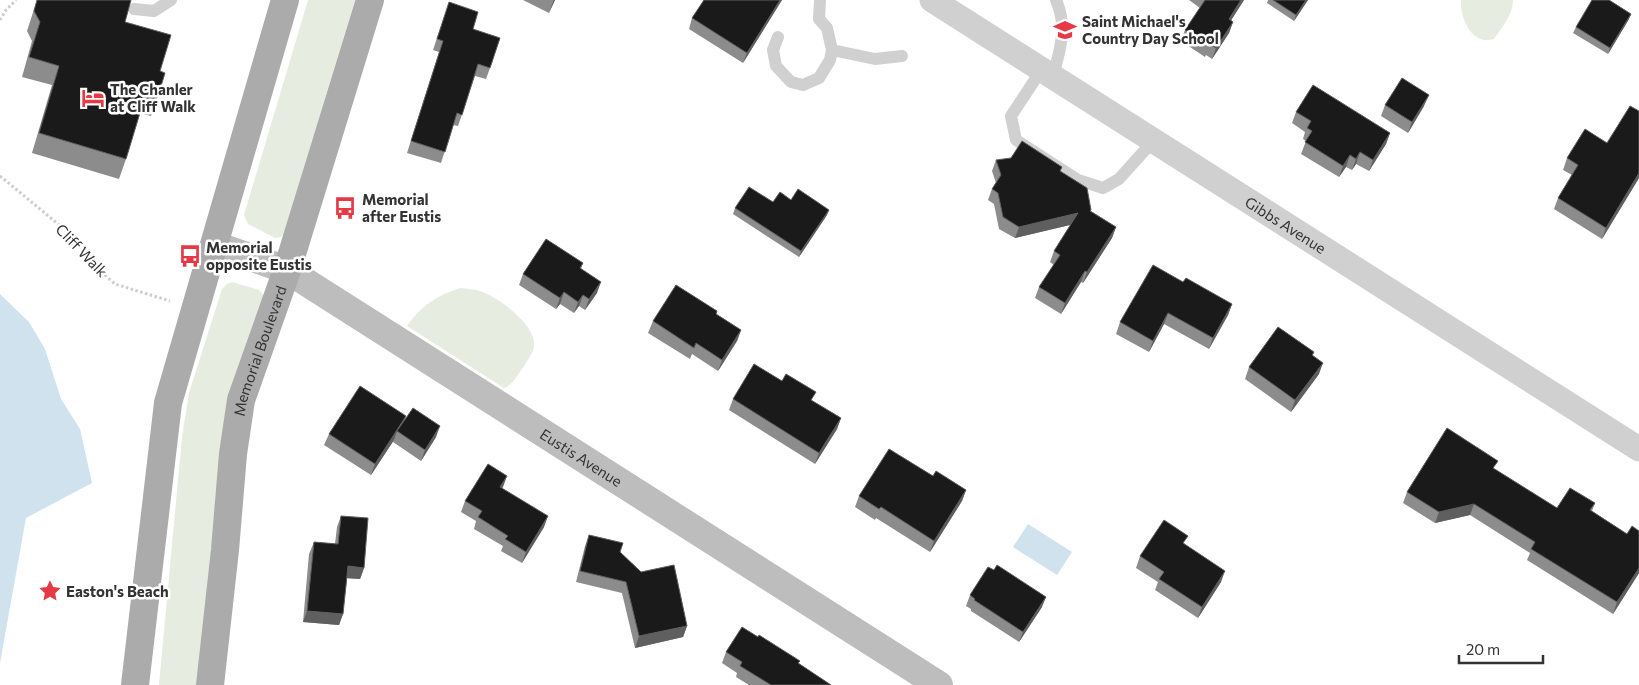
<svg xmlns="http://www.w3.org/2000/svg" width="1639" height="685" viewBox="0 0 1639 685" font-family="Commissioner,sans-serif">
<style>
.green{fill:#e6ecdf}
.water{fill:#cfe2ee}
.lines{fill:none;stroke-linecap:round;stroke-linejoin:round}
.path{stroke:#cdcdcd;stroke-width:3;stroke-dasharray:2.5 2.5;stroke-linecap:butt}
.lane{stroke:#d0d0d0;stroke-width:12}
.street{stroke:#d0d0d0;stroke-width:25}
.secondary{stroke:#bdbdbd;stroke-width:28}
.primary{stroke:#ababab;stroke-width:28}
.wall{fill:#8c8c8c}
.shaded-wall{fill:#5f5f5f}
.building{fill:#1a1a1a;stroke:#5f5f5f}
.labels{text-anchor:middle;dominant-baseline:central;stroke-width:5;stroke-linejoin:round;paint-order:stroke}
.poi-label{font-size:15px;font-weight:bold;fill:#333;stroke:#fff;text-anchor:start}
.street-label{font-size:15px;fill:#333;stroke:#fff}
</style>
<rect width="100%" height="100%" fill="#fff"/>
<path class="green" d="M308 0H355L284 233 281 237 275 238 248 224 244 215Z
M1461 0H1513C1513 15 1502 27 1494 39 1472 46 1460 18 1461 0Z
M232 282 259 290 264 296 203 685H159L182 437 189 393 222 289 227 284Z
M461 288C467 289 474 289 480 291 498 297 532 322 534 342 535 351 529 358 524 366 518 374 514 384 504 388L407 326C421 306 437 295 461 288Z"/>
<path class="water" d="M0 294 29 322 45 349 61 399 80 429 92 483 26 518 0 663Z
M1028 524 1072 552 1057 575 1013 547Z"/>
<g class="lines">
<path class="path" d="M0 20 6 10 16 0
M0 176 69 233 83 247 97 268 115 284 170 301"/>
<path class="lane" d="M820 0 819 19 827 28 832 50 875 59 902 56
M134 9 154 11 171 0
M778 37 773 50 776 66 791 82 803 85 819 78 830 60 832 50
M1042 69 1011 116 1016 140 1078 180 1103 188 1119 179 1154 140
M1053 76C1060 50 1068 27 1056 0"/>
<path class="street" id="s1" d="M932 0 1639 449"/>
<path class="secondary" id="s2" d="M215 245 287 270 939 685"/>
<g class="primary">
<path d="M135 685 168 403 285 0"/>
<path id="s3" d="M210 685 225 550 233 454 241 400 287 270 370 0"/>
</g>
</g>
<path class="wall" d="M37 0H131L125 22 160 71 158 96 151 116 140 113 126 159 119 179 32 153 52 85 22 77 32 41 27 31Z
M523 0H555L549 13Z
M704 0H782L743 63 689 29 692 18Z
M1189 0H1244L1231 20 1233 22 1229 33 1212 59 1206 55 1205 57 1181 41 1185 30 1200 8Z
M1268 0H1308L1294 21 1267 3Z
M449 2 473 29 490 68 486 79 475 76 458 126 453 125 441 163 407 153 439 52 433 50Z
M1629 19 1608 54 1573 33 1576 27Z
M1385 105 1424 106 1408 133 1381 116Z
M1296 112 1390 133 1386 144 1369 171 1356 164 1352 170 1346 167 1339 177 1301 154 1306 141 1303 139 1305 132 1292 123Z
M1567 158 1639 178 1602 239 1554 209 1558 198 1572 175 1563 170Z
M996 160 1062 167 1060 171 1091 211 1116 227 1112 238 1083 283 1081 282 1061 314 1035 298 1039 287 1054 265 1050 262 1054 251 1070 225 1015 238 999 229 994 204 988 200 992 189 996 183 992 171Z
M791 200 827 215 799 257 733 214 735 208Z
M583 263 581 269 597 293 585 310 579 306 574 313 560 304 556 309 519 285 523 274Z
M1183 282 1232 304 1228 315 1209 349 1164 324 1149 352 1116 334 1120 322Z
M716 314 741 330 737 341 718 371 692 354 690 359 648 333 653 321Z
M1314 352 1313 355 1319 374 1291 412 1245 379 1249 367Z
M733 399 841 418 837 429 815 464 729 410Z
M405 419 436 437 421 461 393 442 394 440 371 475 324 445 329 434Z
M1495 469 1557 508 1595 503 1592 511 1627 534 1639 531V573L1613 614 1527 560 1530 553 1470 515 1435 523 1403 503 1407 492Z
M933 476 966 490 962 501 930 552 876 518 875 520 855 507 859 496Z
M502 488 544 527 522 563 501 551 503 546 474 529 476 521 461 512 465 501Z
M341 516 364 568 360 579 347 578 343 614 339 625 303 622 309 554 314 542 335 544 337 527Z
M589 535 620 552 641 572 687 626 683 637 635 648 622 593 576 582 585 546Z
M1184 544 1221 582 1198 618 1155 590 1158 582 1136 568 1140 556Z
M970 595 1042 607 1019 642 971 611V609L966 606Z
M726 652 799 664 831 685H749L736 677 737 673 722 663Z"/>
<path class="shaded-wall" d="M554 0H555L549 13 553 2Z
M780 0H782L743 63 747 53Z
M1241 0H1244L1225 30 1229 19Z
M1306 0H1308L1294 21 1296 15Z
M1631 14 1629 19 1608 54 1610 48Z
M1233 22 1229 33 1212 59 1216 48Z
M1429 95 1424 106 1408 133 1412 122Z
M1390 133 1386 144 1369 171 1373 160Z
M1360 152 1356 164 1352 170 1356 159Z
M1350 155 1346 167 1339 177 1343 166Z
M1639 173V178L1602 239 1606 228Z
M829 210 827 215 799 257 801 251Z
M1078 213 1074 224 1015 238 1019 227Z
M1116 227 1112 238 1083 283 1087 272Z
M1085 271 1081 282 1061 314 1065 303Z
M601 282 597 293 585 310 589 299Z
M564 292 560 304 556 309 560 298Z
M583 295 579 306 574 313 578 302Z
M1232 304 1228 315 1209 349 1213 338Z
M1168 313 1164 324 1149 352 1153 341Z
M741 330 737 341 718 371 722 360Z
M1323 363 1319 374 1291 412 1295 400Z
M406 416 402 427 397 431 394 440 371 475 375 464Z
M841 418 837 429 815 464 819 453Z
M440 426 436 437 421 461 425 450Z
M507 476 503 487 496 498 500 487Z
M966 490 962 501 930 552 934 541Z
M1474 504 1470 515 1435 523 1439 512Z
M548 516 544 527 522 563 526 552Z
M348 566 364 568 360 579 344 578Z
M1639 568V573L1613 614 1617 602Z
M1225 571 1221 582 1198 618 1202 607Z
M1046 597 1042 607 1019 642 1023 632Z
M307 611 343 614 339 625 303 622Z
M687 626 683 637 635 648 639 636Z"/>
<path class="building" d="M37 0H131L125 22 171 35 160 71 165 73 158 96 146 93 126 159 39 133 59 66 29 57 40 22 34 11Z
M704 0H780L747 53 692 18Z
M1205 0H1241L1229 19 1233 22 1216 48 1210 44 1209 46 1185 30Z
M1273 0H1306L1296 15Z
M1592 0H1609L1631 14 1610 48 1576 27Z
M449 2 478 12 473 29 500 38 490 68 478 64 462 115 457 113 445 152 411 141 443 41 437 39Z
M1402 78 1429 95 1412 122 1385 105Z
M1313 85 1390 133 1373 160 1360 152 1356 159 1350 155 1343 166 1305 142 1312 131 1307 128 1311 121 1296 112Z
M1630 106 1639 111V173L1606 228 1558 198 1578 165 1567 158 1585 129 1607 143Z
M1022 141 1062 167 1060 171 1087 188 1091 210 1090 211 1116 227 1087 272 1085 271 1065 303 1039 287 1060 255 1054 251 1078 213 1019 227 1003 217 998 193 992 189 1001 175 996 160 1011 158Z
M749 187 773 202 780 192 791 200 798 189 829 210 801 251 735 208Z
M546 239 583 263 580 268 601 282 589 299 583 295 578 302 564 292 560 298 523 274Z
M1153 265 1183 282 1186 278 1232 304 1213 338 1168 313 1153 341 1120 322Z
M676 285 717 311 716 314 741 330 722 360 696 343 694 348 653 321Z
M1278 327 1314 352 1312 355 1323 363 1295 400 1249 367Z
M754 364 782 381 786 374 816 392 811 400 841 418 819 453 733 399Z
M360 386 406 416 375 464 329 434Z
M413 408 440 426 425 450 397 431Z
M1447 428 1498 461 1493 468 1557 508 1570 488 1595 503 1590 510 1627 534 1632 526 1639 531V568L1617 602 1531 549 1535 542 1474 504 1439 512 1407 492Z
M889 449 933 476 936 471 966 490 934 541 881 507 879 509 859 496Z
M488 464 507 476 500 487 548 516 526 552 505 539 508 536 478 517 482 511 465 501Z
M341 516 368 518 364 568 348 566 343 614 307 611 314 542 338 544Z
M1164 520 1188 536 1183 543 1225 571 1202 607 1159 579 1164 572 1140 556Z
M589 535 623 543 620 552 641 572 674 565 687 626 639 636 626 582 580 571Z
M997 565 1046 597 1023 632 974 600 975 599 970 595 988 567 994 570Z
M742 627 758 637 759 635 800 661 798 663 831 685H771L740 666 742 662 726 652Z"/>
<defs>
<symbol id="school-bare" viewBox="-9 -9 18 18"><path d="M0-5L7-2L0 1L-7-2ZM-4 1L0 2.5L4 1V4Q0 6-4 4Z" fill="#e63946" stroke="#fff" stroke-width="2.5" paint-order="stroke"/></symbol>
<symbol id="hotel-bare" viewBox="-9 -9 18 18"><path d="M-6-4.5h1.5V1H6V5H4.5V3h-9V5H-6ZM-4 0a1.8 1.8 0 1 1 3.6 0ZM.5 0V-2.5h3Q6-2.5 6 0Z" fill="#e63946" stroke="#fff" stroke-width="2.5" paint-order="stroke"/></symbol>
<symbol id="bus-bare" viewBox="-9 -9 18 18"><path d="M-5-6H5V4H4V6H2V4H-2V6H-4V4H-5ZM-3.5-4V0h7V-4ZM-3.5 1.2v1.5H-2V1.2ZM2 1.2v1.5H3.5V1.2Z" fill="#e63946" stroke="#fff" stroke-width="2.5" paint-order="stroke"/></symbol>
<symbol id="sight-bare" viewBox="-9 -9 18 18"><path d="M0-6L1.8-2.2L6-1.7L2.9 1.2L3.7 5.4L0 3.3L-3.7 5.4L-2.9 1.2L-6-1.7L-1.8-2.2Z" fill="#e63946" stroke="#fff" stroke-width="2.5" paint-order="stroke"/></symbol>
</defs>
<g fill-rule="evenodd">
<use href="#school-bare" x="1049" y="14" width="32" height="32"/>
<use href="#hotel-bare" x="77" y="82" width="32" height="32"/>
<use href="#bus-bare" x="329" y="192" width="32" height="32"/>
<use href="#bus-bare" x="174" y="240" width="32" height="32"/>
<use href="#sight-bare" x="34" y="575" width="32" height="32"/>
</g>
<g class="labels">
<g class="poi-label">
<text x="1082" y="21">Saint Michael's<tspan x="1082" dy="17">Country Day School</tspan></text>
<text x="110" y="89">The Chanler<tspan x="110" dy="17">at Cliff Walk</tspan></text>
<text x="362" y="199">Memorial<tspan x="362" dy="17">after Eustis</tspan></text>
<text x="206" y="247">Memorial<tspan x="206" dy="17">opposite Eustis</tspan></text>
<text x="66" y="591">Easton's Beach</text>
</g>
<g class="street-label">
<text stroke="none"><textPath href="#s1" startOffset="419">Gibbs Avenue</textPath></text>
<text transform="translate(82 250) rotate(46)">Cliff Walk</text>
<text stroke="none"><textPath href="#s3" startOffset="339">Memorial Boulevard</textPath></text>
<text stroke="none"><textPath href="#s2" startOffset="425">Eustis Avenue</textPath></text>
</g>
</g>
<path d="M1459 655v8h84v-8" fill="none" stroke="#333333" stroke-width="2.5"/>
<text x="1466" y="655" font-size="15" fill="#333333" stroke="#ffffff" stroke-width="4" paint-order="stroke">20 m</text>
</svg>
